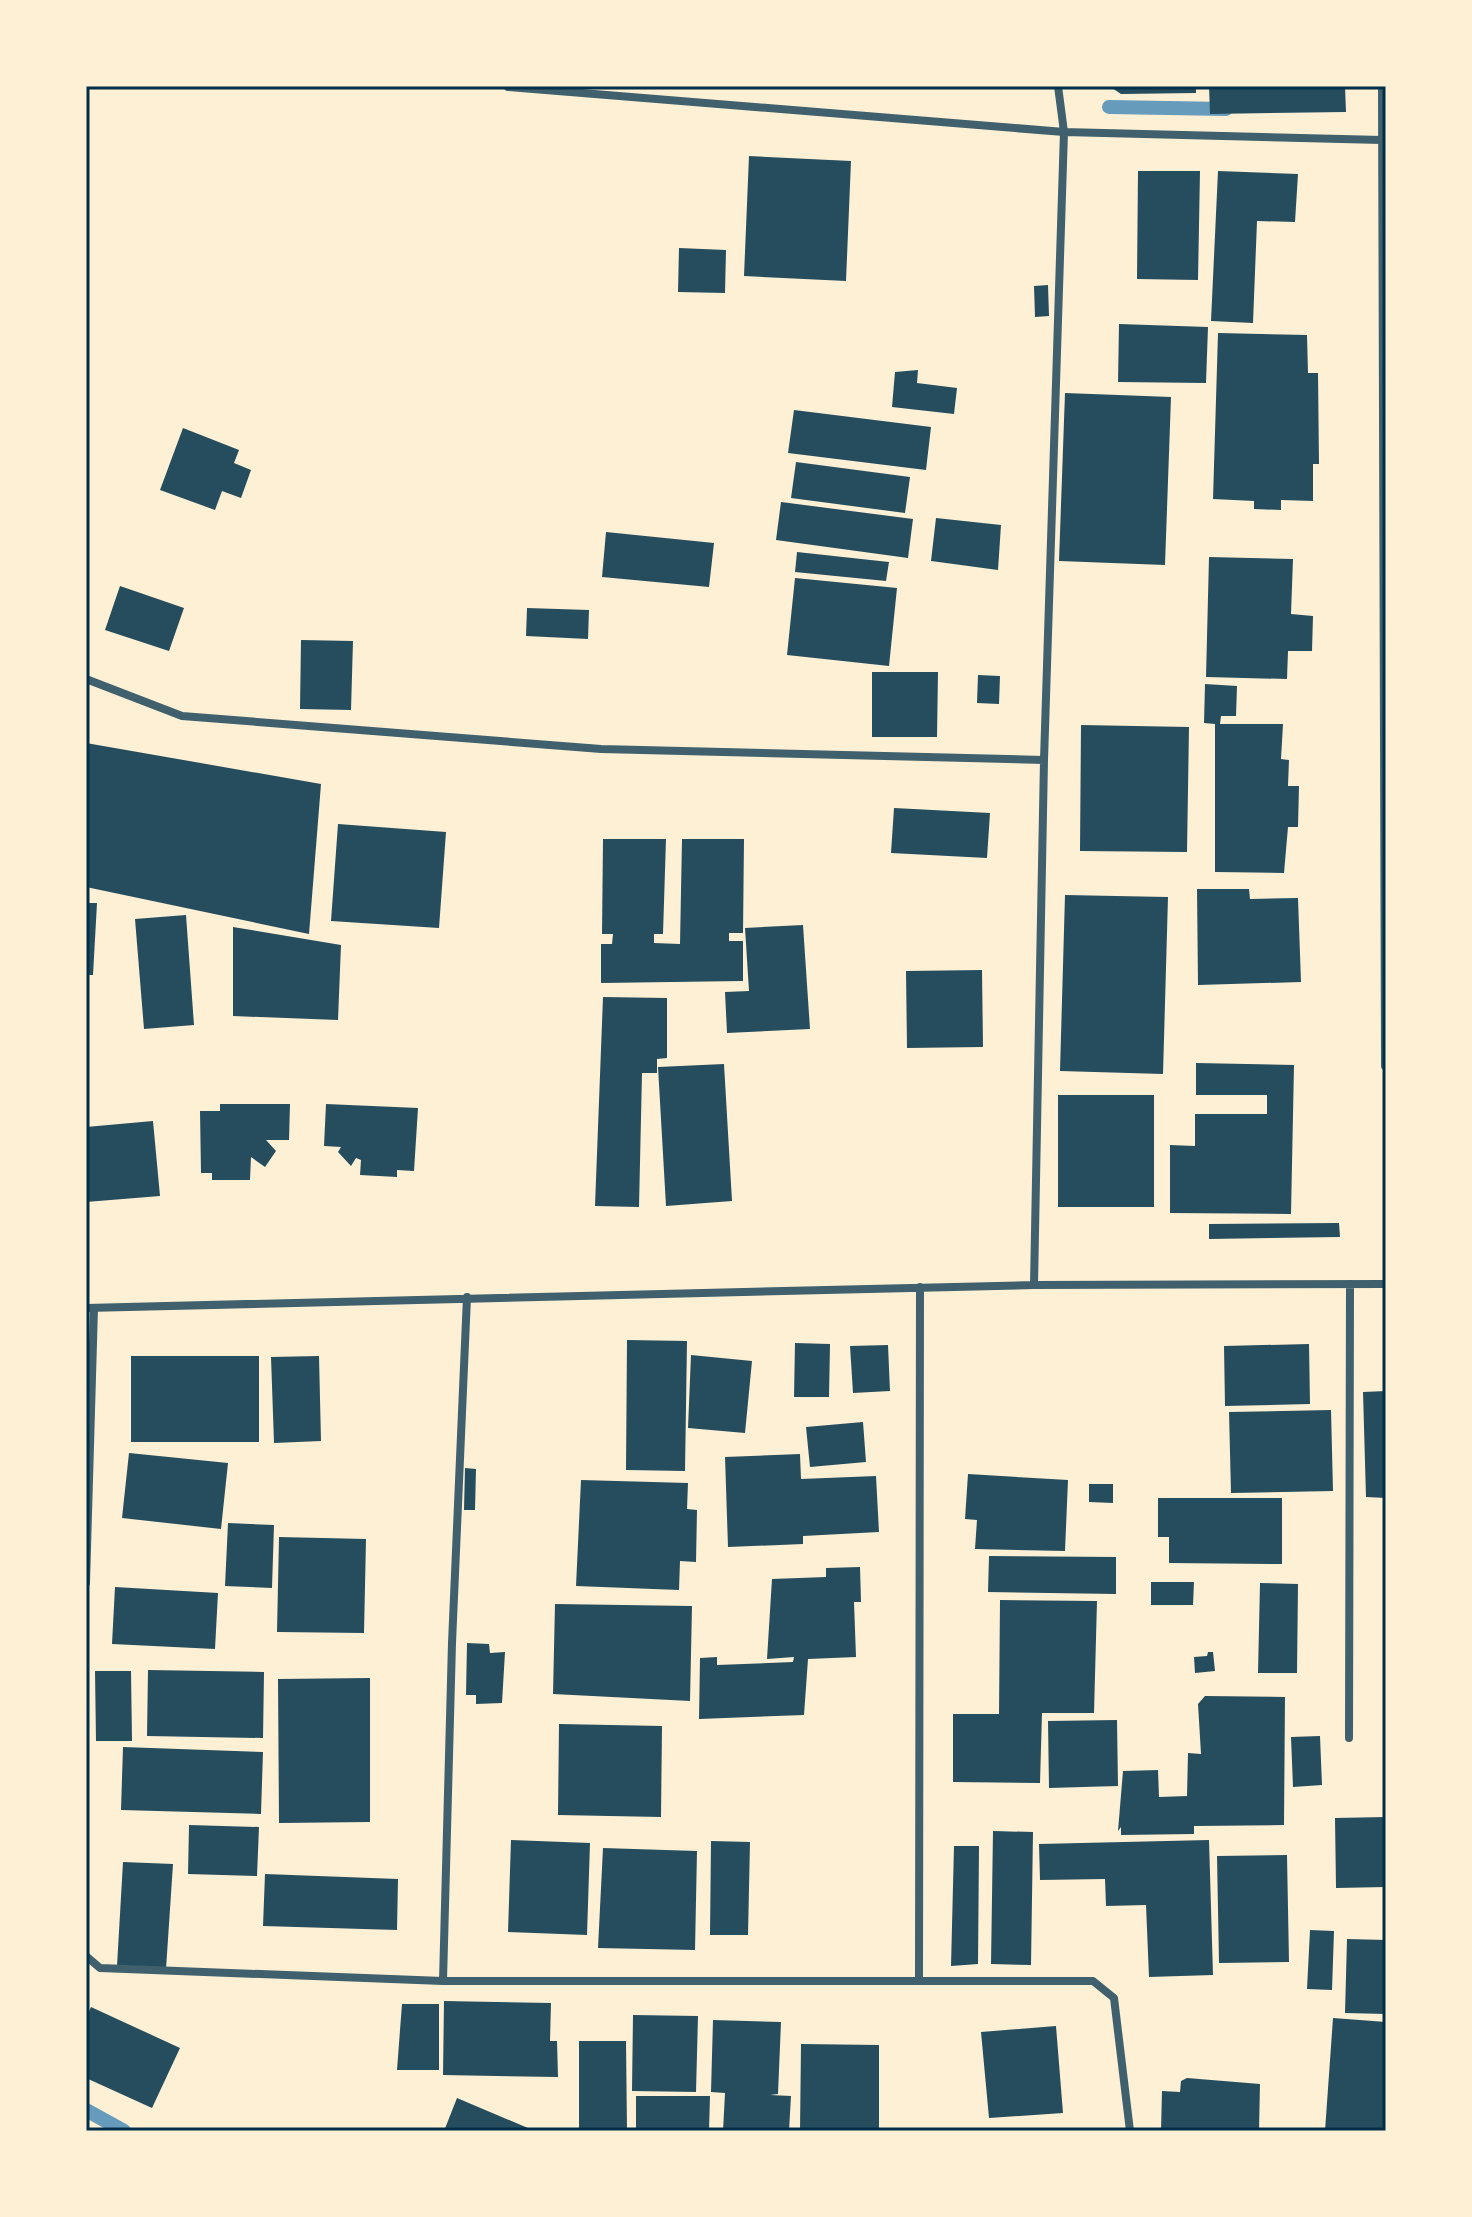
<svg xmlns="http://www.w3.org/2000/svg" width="1472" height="2217" viewBox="0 0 1472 2217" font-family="'Titillium Web',sans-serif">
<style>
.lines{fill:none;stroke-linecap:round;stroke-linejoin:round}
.stream{stroke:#669bbc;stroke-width:14}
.building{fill:#264d5e}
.minor{stroke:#3f606c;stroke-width:8}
.neatline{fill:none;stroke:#003049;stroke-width:3}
</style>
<rect width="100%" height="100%" fill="#fdf0d5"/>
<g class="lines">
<path class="stream" d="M1109 107 1226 109
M86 2110 124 2131"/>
</g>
<path class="building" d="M1109 86H1196V93L1121 94Z
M1209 86H1345L1346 112 1210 114Z
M749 156 851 161 846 281 744 276Z
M1138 171H1200L1198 280 1137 279Z
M1218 171 1298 174 1295 222 1257 221 1253 323 1211 321Z
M679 248 726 250 725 293 678 292Z
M1048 285 1049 316 1035 317 1034 286Z
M1119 324 1208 327 1206 383 1118 382Z
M1218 333 1307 335 1308 373H1318L1319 464H1313V501L1281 500V510L1254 509V501L1213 499Z
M918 370 917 383 957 388 954 414 892 407 895 372Z
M1065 393 1171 397 1165 565 1059 561Z
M794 410 931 427 926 470 788 453Z
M183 428 239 450 234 463 251 470 241 498 222 491 215 510 160 490Z
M796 462 910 477 905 513 791 498Z
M781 502 913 519 908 558 776 540Z
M936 518 1001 525 998 570 931 561Z
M606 532 714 543 709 587 602 577Z
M797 552 889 562 886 581 795 572Z
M1209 557 1293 559 1291 614 1313 616 1312 651H1288L1287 679 1206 677Z
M795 578 897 588 889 666 787 655Z
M120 586 184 608 169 651 105 630Z
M527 608 589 610 588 639 526 636Z
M301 640 353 641 351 710 300 709Z
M872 672H938L937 737H872Z
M978 675 1000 676 999 704 977 703Z
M1205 684 1237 686 1236 716H1221L1220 724H1283L1281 759 1289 760 1288 786H1299L1298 827H1288L1284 873 1215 872V724L1204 723Z
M1081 725 1189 727 1187 852 1080 851Z
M86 743 321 784 309 934 86 887Z
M894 808 990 813 987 858 891 853Z
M338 824 446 832 439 928 331 921Z
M603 839H666L663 934H654V943L680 944 682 839H744L743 933H729V941H743V981L601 983V944H612L613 934H602Z
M1197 889H1249L1250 899 1298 898 1301 982 1198 985Z
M1065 895 1168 897 1163 1074 1060 1071Z
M86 903H97L93 975H86Z
M186 915 194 1025 144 1029 135 919Z
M803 925 810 1029 727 1033 725 992 749 991 745 928Z
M233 927 341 945 338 1020 233 1016Z
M982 970 983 1047 907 1048 906 971Z
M603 997 667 998V1058L657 1059V1073H642L639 1207 595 1206Z
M1196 1063 1294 1065 1291 1214 1170 1213V1145L1195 1146V1114H1267V1095H1196Z
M724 1064 732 1201 666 1206 658 1067Z
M1058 1095H1154V1207H1058Z
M220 1104H290L289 1140H266L276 1151 265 1167 251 1157 250 1180H212V1173H201L200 1111H220Z
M326 1104 418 1108 414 1171 397 1170V1177L360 1175 361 1160 356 1158 351 1166 338 1152 341 1147 324 1146Z
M153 1121 160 1196 86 1202V1127Z
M1339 1223 1340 1237 1209 1239V1224Z
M627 1340 687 1341 685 1471 626 1470Z
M795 1343 830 1344 829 1397H794Z
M1309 1344 1310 1404 1225 1406 1224 1346Z
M888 1345 890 1391 853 1393 850 1346Z
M691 1355 752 1361 745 1433 688 1428Z
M131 1356H259V1442H131Z
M319 1356 321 1441 274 1443 271 1357Z
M1386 1391V1498L1366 1497 1363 1392Z
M1331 1410 1333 1491 1231 1493 1229 1412Z
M863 1422 866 1462 810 1467 806 1427Z
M129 1453 228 1463 221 1529 122 1518Z
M800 1454 801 1479 876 1476 879 1532 803 1536V1544L728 1547 725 1457Z
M465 1468 476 1469 475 1510H464Z
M968 1474 1068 1480 1065 1551 975 1549 977 1520 965 1519Z
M581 1480 688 1483 687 1509 697 1510 696 1562 680 1561 679 1590 576 1586Z
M1089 1484H1113V1503L1089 1502Z
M1158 1498H1282V1564L1169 1563V1537H1158Z
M228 1523 274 1525 272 1588 225 1586Z
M279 1537 366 1539 364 1633 277 1632Z
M989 1556 1116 1557V1594L988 1592Z
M860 1567 861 1602H854L856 1657 808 1659 804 1715 699 1719 700 1658 717 1657V1665L793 1662 794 1657 767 1659 772 1579 826 1577V1568Z
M1151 1582H1194L1193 1605H1151Z
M1260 1583 1298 1584 1297 1673H1258Z
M115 1587 218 1593 215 1649 112 1644Z
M1000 1600 1097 1601 1094 1713H1042L1040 1783 953 1782V1714H999Z
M555 1604 692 1606 690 1701 553 1694Z
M467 1643 489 1644 490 1653 505 1652 502 1703 476 1704V1695H466Z
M1208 1652H1213L1215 1671 1195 1673 1194 1657 1207 1656Z
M148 1670 264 1672 263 1738 147 1736Z
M95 1671H131L132 1741H96Z
M370 1678V1822L279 1823 278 1679Z
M1205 1696 1285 1697 1284 1825 1194 1826V1834L1121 1835V1827L1118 1831 1123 1771 1158 1770 1159 1797 1187 1796 1188 1753 1201 1754 1198 1704Z
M1117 1720 1118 1786 1049 1788 1048 1721Z
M559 1724 662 1726 661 1817 558 1815Z
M1320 1736 1322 1785 1293 1787 1291 1737Z
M123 1747 263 1752 261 1814 121 1810Z
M1386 1817V1887L1336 1888 1335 1818Z
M189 1825 259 1827 257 1876 188 1874Z
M993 1831 1033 1832 1031 1965 991 1964Z
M511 1840 590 1843 587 1935 508 1932Z
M1209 1840 1213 1975 1149 1977 1146 1905 1106 1906 1105 1879 1040 1880 1039 1844Z
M711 1841 750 1842 748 1935H710Z
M954 1846H979L978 1964 951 1966Z
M603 1848 697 1851 695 1950 598 1948Z
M1287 1855 1289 1962 1219 1963 1217 1856Z
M123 1862 173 1864 166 1969 117 1966Z
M265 1874 398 1879 397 1930 263 1926Z
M1310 1930 1334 1931 1332 1990 1307 1989Z
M1347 1939 1386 1940V2014L1345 2013Z
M444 2001 551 2003 550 2041H557L558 2077 443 2075Z
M402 2004H439V2070H397Z
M91 2007 180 2048 152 2108 86 2078V2018Z
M633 2015 698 2016 696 2092 632 2091Z
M1333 2018 1386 2022V2131H1325Z
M713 2020 781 2022 778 2094 770 2095 791 2096 789 2131H723L725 2093 711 2092Z
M1056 2026 1063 2113 989 2118 981 2032Z
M579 2041H626L627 2131H579Z
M801 2044 879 2045V2131H800Z
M1187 2078 1260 2084 1259 2131H1161L1162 2091 1180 2092 1181 2081Z
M636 2096H710L709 2131H636Z
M457 2098 535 2131H444Z"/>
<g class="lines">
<path class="minor" d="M1382 86 1385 1066
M508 87 1064 132 1382 140
M86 679 182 716 601 749 1044 760
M1034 1285 1044 760 1064 132 1058 86
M86 1308 1034 1285 1386 1284
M86 1583 94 1308
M1349 1738 1350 1284
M86 1956 100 1968 443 1981H1093L1114 1998 1130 2131
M919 1980 920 1287
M443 1981 452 1643 467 1297"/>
</g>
<rect width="1472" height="2217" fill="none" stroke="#fdf0d5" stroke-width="176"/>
<rect x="88" y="88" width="1296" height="2041" class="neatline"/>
</svg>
